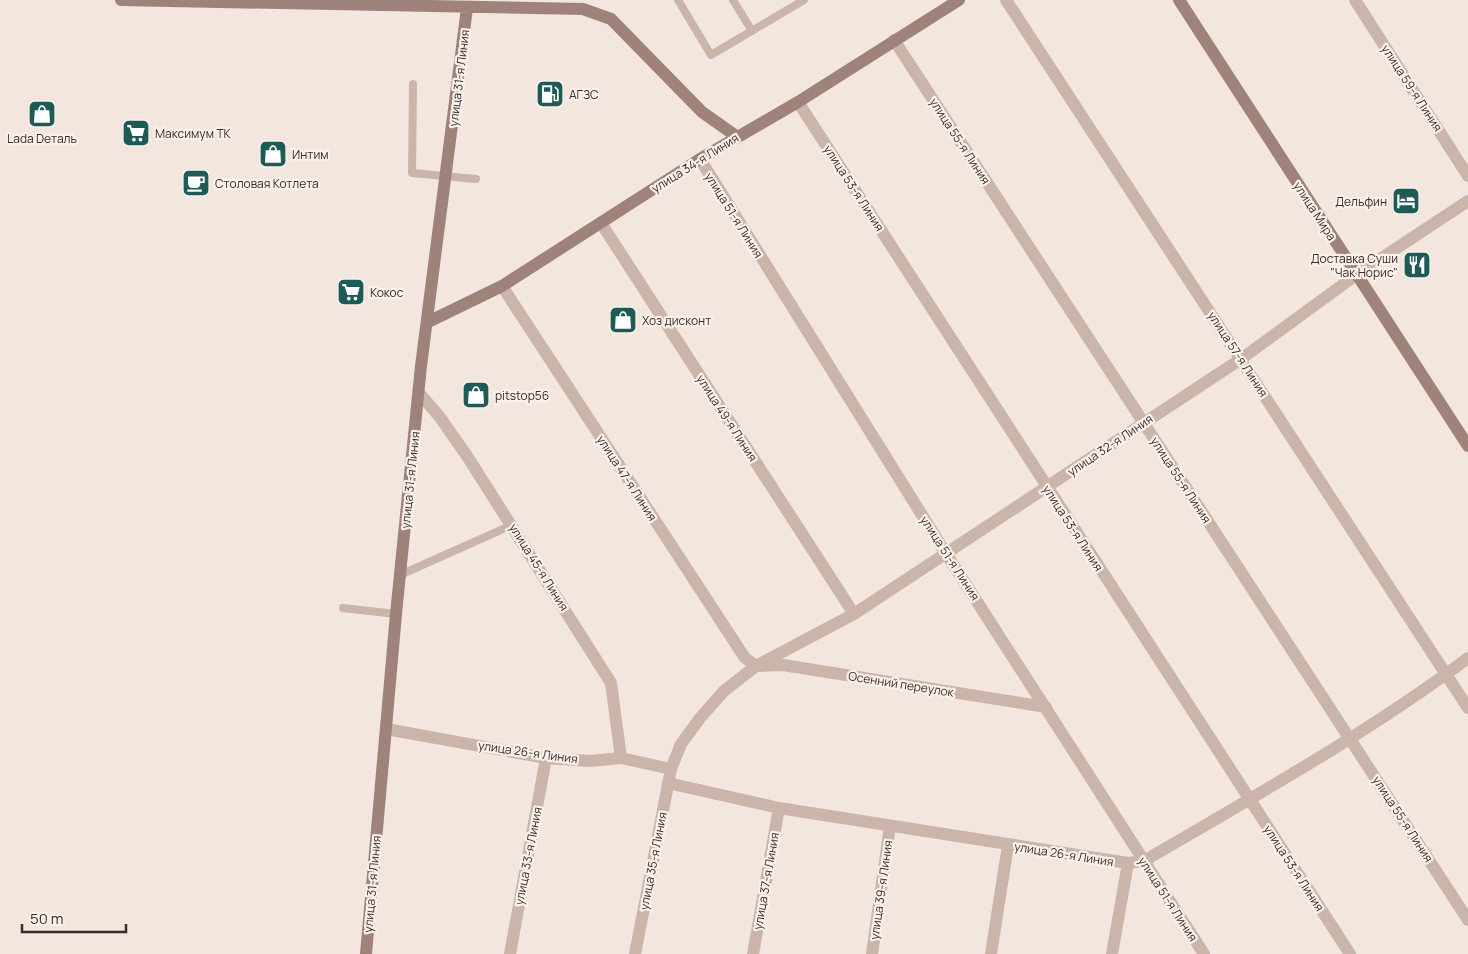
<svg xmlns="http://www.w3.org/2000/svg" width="1468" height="954" viewBox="0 0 1468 954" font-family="Manrope,sans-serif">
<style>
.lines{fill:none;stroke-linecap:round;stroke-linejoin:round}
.lane{stroke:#cbb4a9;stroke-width:8}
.street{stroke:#cbb4a9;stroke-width:12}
.secondary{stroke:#9f837b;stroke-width:12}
.labels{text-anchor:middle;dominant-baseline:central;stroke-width:4.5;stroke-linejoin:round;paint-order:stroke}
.street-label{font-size:12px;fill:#392c29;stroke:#faf1eb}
.poi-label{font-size:12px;fill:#392c29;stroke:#faf1eb;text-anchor:start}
</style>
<rect width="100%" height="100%" fill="#f3e6de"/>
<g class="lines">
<path class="lane" d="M678 0 711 55 804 0
M733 0 752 31
M413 84 412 173 476 179
M400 575 512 525
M343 608 396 614"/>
<path class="street" d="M1006 0 1468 708
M1355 0 1468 176
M894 40 1468 920
M798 102 1350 954
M700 159 945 552 1204 954
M601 223 854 614
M502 286 745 658 756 666 783 665 1046 707
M419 393 439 416 467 456 611 683 621 758
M386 729 546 758 590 761 621 758 671 769
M668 783 779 808 1128 863 1144 861C1253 797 1366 734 1468 658
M510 954 546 758
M635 954 671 769 681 744 700 718 724 691 756 666 854 614 1241 359 1356 275 1468 201
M753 954 779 808
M872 954 890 826
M991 954 1008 845
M1112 954 1128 863"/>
<path class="secondary" d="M121 0 583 9 611 19 702 112 736 136
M1179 0 1468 446
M428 322 502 286 700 159 798 102 959 0
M366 954 396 614 421 366 467 8"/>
</g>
<defs>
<symbol id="fuel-square" viewBox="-11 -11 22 22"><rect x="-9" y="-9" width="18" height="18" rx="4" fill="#1e5b57" stroke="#faf1eb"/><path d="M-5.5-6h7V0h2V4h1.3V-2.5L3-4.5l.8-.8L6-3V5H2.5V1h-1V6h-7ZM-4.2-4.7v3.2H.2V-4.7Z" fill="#fff"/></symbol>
<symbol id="shop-square" viewBox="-11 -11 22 22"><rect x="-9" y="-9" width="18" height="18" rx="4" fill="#1e5b57" stroke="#faf1eb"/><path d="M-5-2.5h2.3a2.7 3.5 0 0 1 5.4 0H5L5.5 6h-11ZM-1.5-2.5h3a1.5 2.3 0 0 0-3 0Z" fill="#fff"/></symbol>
<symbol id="supermarket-square" viewBox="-11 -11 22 22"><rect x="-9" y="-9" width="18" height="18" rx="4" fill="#1e5b57" stroke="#faf1eb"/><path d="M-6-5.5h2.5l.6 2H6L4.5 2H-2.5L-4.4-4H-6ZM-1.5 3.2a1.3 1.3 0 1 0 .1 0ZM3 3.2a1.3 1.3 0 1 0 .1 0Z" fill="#fff"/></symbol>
<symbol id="cafe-square" viewBox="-11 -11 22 22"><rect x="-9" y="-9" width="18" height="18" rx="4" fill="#1e5b57" stroke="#faf1eb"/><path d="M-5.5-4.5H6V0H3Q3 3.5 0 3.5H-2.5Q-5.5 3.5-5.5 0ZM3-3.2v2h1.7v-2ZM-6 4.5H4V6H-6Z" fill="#fff"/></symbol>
<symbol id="hotel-square" viewBox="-11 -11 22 22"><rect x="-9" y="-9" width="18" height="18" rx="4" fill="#1e5b57" stroke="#faf1eb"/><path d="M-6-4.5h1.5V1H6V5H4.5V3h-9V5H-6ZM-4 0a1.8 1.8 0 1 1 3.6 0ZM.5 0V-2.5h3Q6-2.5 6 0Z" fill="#fff"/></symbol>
<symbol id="restaurant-square" viewBox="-11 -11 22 22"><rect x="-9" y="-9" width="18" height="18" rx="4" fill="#1e5b57" stroke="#faf1eb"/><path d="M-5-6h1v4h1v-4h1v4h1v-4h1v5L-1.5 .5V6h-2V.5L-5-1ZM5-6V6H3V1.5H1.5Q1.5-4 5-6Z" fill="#fff"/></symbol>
</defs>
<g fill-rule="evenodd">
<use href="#fuel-square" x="534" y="78" width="32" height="32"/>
<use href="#shop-square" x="26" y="98" width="32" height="32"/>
<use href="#supermarket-square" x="120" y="117" width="32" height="32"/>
<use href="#shop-square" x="257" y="138" width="32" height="32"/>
<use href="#cafe-square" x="180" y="167" width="32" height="32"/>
<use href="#hotel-square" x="1390" y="185" width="32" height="32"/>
<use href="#restaurant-square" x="1401" y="249" width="32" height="32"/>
<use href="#supermarket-square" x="335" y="276" width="32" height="32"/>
<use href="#shop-square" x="607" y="304" width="32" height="32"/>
<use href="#shop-square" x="460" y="379" width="32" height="32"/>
</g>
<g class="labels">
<g class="street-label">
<text transform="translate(459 78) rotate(-83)">улица 31-я Линия</text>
<text transform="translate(1412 88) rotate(57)">улица 59-я Линия</text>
<text transform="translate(960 141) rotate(57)">улица 55-я Линия</text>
<text transform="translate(695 163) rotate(-32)">улица 34-я Линия</text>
<text transform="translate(854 188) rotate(57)">улица 53-я Линия</text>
<text transform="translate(1315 211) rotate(57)">улица Мира</text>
<text transform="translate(734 215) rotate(58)">улица 51-я Линия</text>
<text transform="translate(1238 354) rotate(57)">улица 57-я Линия</text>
<text transform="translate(727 418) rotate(57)">улица 49-я Линия</text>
<text transform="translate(1110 445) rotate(-34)">улица 32-я Линия</text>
<text transform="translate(627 478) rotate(57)">улица 47-я Линия</text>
<text transform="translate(410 480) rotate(-84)">улица 31-я Линия</text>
<text transform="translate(1181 480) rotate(57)">улица 55-я Линия</text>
<text transform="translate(1073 528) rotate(57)">улица 53-я Линия</text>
<text transform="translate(950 558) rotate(57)">улица 51-я Линия</text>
<text transform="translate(539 567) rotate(58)">улица 45-я Линия</text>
<text transform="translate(901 684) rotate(9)">Осенний переулок</text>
<text transform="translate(528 752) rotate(8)">улица 26-я Линия</text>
<text transform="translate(1403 819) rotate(57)">улица 55-я Линия</text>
<text transform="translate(1064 854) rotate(9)">улица 26-я Линия</text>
<text transform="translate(528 856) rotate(-79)">улица 33-я Линия</text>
<text transform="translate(653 861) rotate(-79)">улица 35-я Линия</text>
<text transform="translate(1294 868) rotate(57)">улица 53-я Линия</text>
<text transform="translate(766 881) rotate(-80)">улица 37-я Линия</text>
<text transform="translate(372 884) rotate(-85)">улица 31-я Линия</text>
<text transform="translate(881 890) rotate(-82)">улица 39-я Линия</text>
<text transform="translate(1168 899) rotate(57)">улица 51-я Линия</text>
</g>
<g class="poi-label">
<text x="569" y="94">АГЗС</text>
<text x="155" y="133">Максимум ТК</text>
<text x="42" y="138" text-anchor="middle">Lada Dеталь</text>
<text x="292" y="154">Интим</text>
<text x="215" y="183">Столовая Котлета</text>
<text x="1387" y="201" text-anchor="end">Дельфин</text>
<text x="1398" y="258" text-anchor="end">Доставка Суши<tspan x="1398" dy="14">"Чак Норис"</tspan></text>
<text x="370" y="292">Кокос</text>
<text x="642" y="320">Хоз дисконт</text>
<text x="495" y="395">pitstop56</text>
</g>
</g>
<path d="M22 924v8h104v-8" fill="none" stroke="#392c29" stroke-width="2.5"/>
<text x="30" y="924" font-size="15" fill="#392c29" stroke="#faf1eb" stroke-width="4" paint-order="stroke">50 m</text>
</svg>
